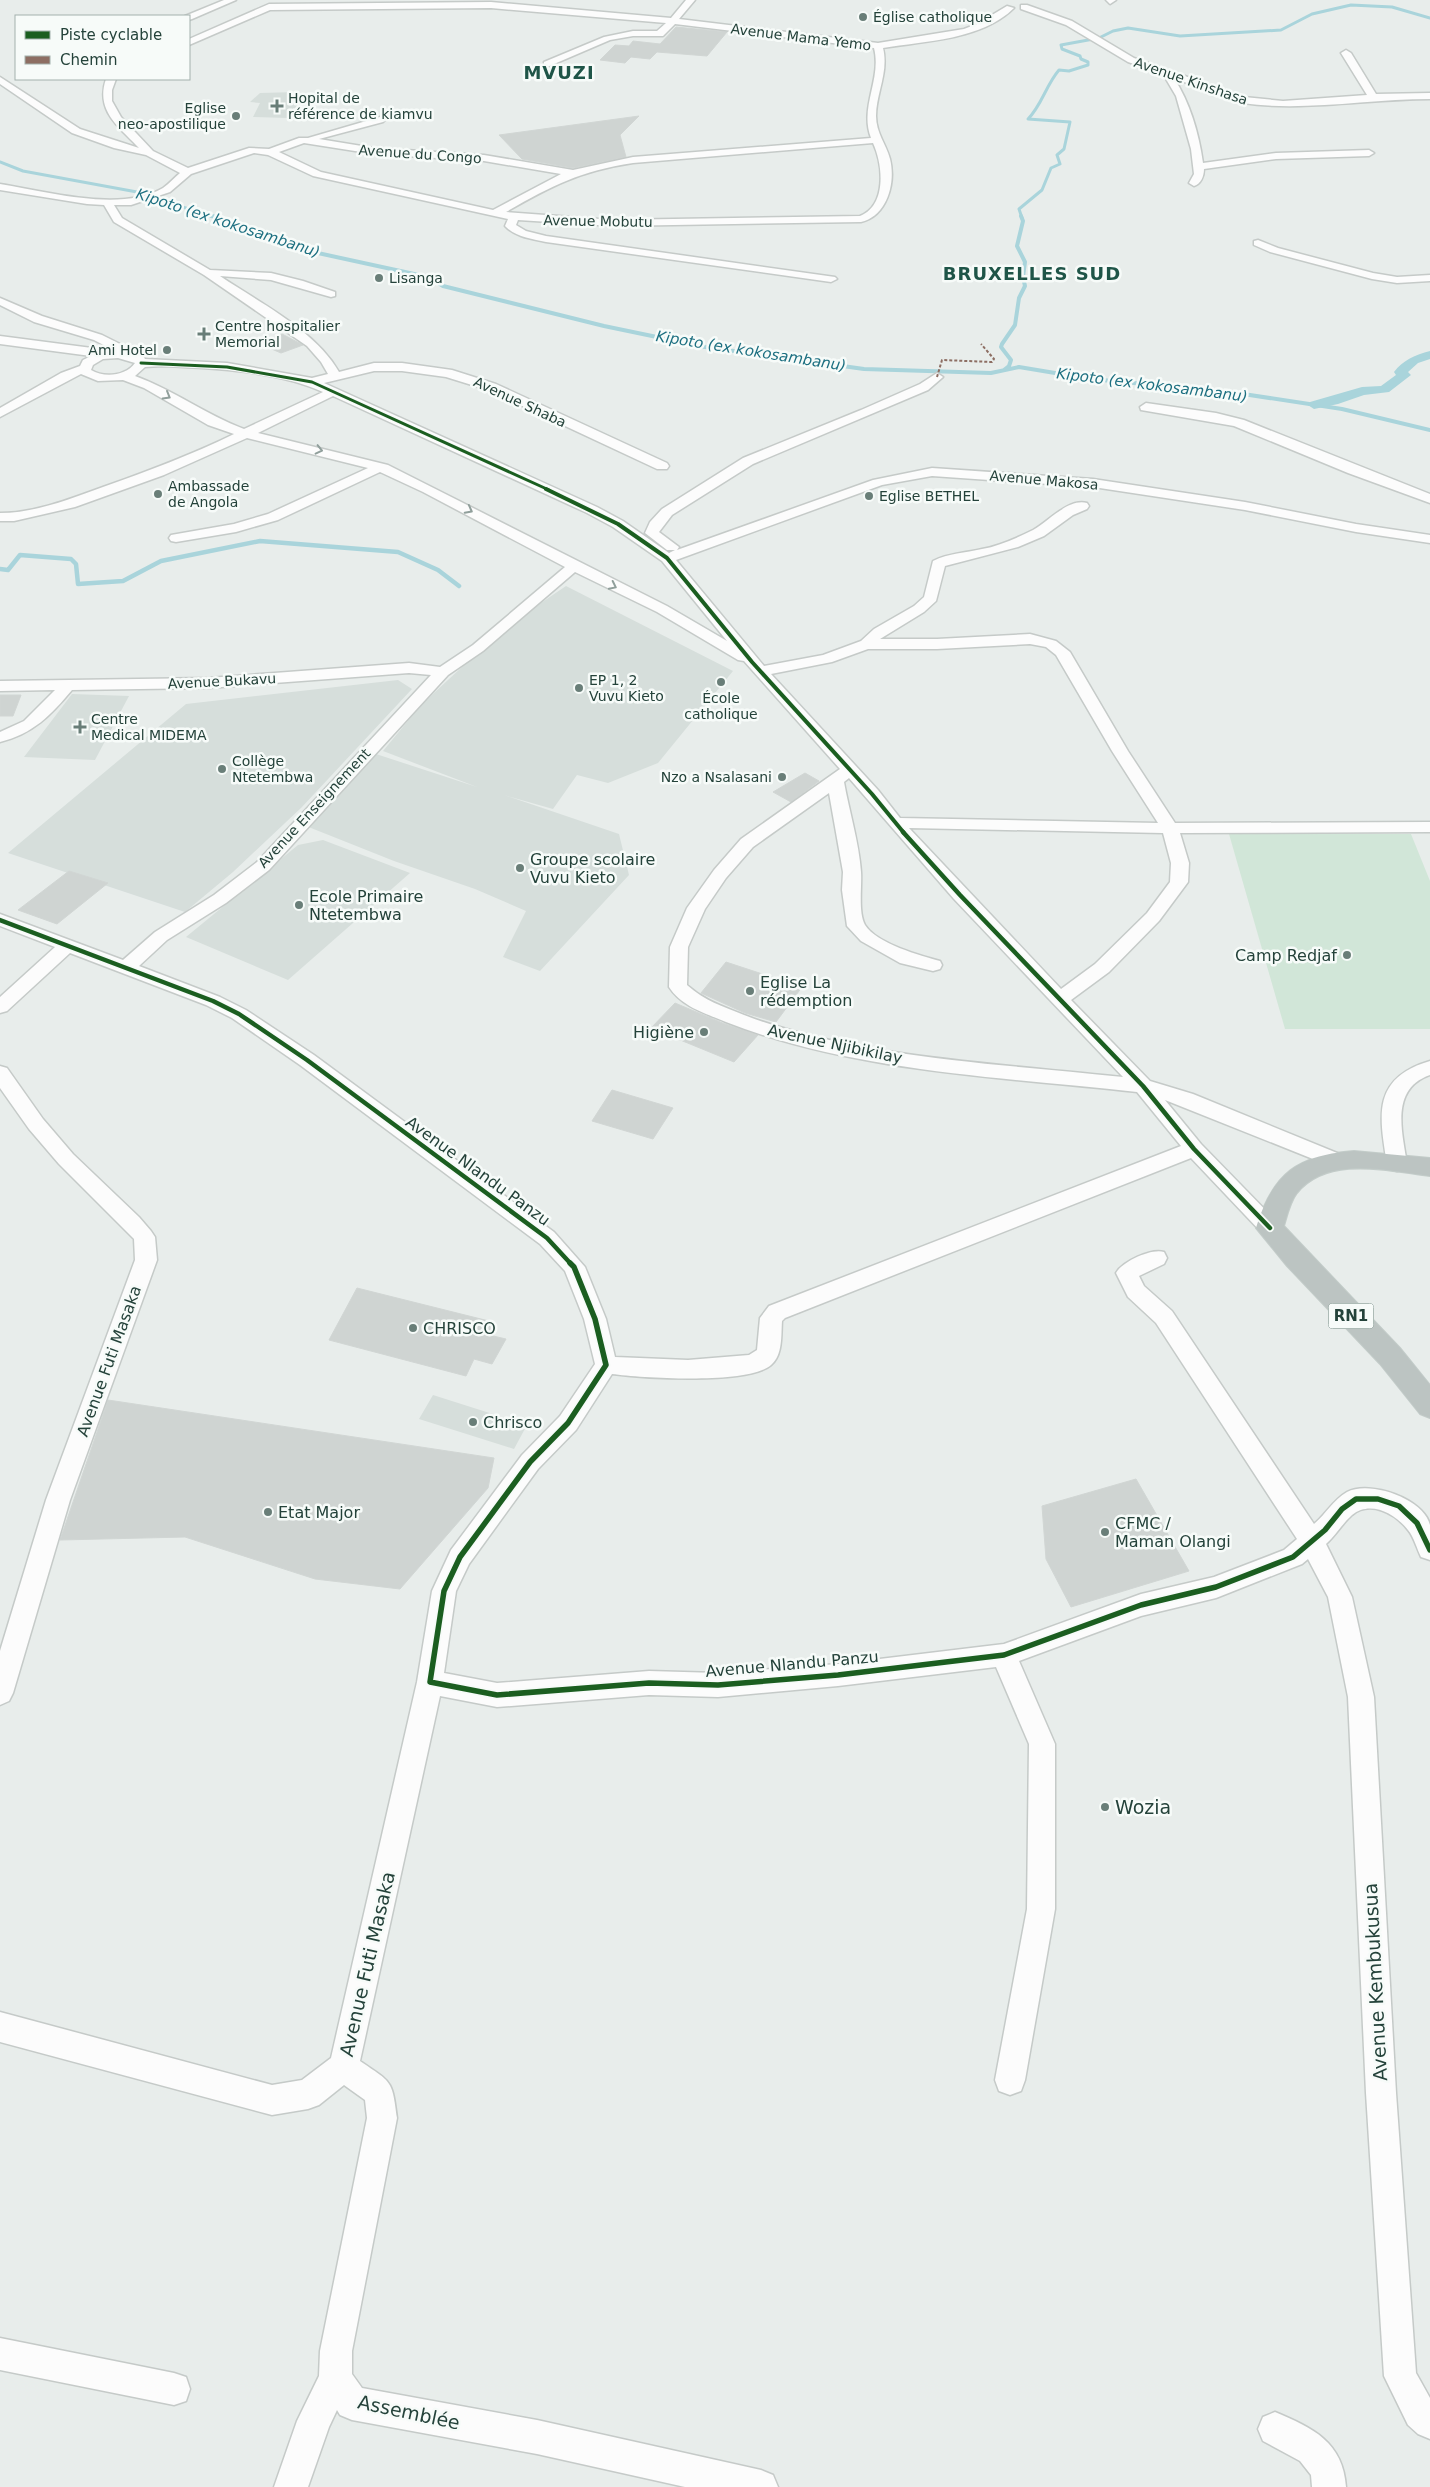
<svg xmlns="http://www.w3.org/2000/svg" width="1430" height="2487" viewBox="0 0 1430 2487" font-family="'DejaVu Sans',sans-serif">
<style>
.built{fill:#d6dedb}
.green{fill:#d1e6d8}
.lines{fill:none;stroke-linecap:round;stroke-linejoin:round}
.stream-far2{stroke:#a9d4db;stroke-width:3}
.stream-far1{stroke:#a9d4db;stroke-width:4}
.stream{stroke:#a9d4db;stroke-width:4.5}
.canal{fill:#a9d4db;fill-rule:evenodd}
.building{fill:#cfd4d2;stroke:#d1d6d4}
.street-casing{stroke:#c5cac8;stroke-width:3}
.highway-casing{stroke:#c3ccc9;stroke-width:2}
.street{fill:#fcfcfc;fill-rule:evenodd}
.highway{fill:#bcc4c2;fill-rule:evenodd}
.quiet{stroke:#8d6e63;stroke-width:2;stroke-dasharray:3 2;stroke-linecap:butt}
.cycleway-far3-casing{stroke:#f7fbf9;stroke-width:5}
.cycleway-far2-casing{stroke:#f7fbf9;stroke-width:6}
.cycleway-far1-casing{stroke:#f7fbf9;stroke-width:8}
.cycleway-casing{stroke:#f7fbf9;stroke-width:9}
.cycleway-far3{stroke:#1b5e20;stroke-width:3}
.cycleway-far2{stroke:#1b5e20;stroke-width:4}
.cycleway-far1{stroke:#1b5e20;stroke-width:4.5}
.cycleway{stroke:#1b5e20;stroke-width:5.5}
.oneway{stroke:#909f9b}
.poi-dot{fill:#697e78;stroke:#f7fbf9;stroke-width:2}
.labels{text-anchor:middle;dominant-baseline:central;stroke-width:5;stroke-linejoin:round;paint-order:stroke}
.far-poi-label{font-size:14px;fill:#24423a;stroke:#f7fbf9;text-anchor:start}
.far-street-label{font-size:14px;fill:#24423a;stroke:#f7fbf9}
.far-water-label{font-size:15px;font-style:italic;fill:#1c6f80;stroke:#f7fbf9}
.shield{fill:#f7fbf9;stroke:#637a73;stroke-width:1}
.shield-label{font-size:15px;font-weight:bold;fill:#24423a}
.poi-label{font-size:16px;fill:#24423a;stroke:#f7fbf9;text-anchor:start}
.street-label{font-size:16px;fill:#24423a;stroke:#f7fbf9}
.far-district-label{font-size:18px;font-weight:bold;letter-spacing:1px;fill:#1f5548;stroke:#f7fbf9}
.near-poi-label{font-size:19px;fill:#24423a;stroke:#f7fbf9;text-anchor:start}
.near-street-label{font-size:19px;fill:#24423a;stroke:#f7fbf9}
</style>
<rect width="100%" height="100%" fill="#e8edeb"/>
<path class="built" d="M297 92 293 98 300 99 298 104 288 118 253 117 260 103 250 102 260 93Z
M566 586 733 671 658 763 608 783 577 775 553 809 504 795 619 834 629 875 540 971 503 957 526 911 475 889 394 861 306 826 342 785 376 754 477 787 383 751 421 705 462 667 535 607Z
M398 680 412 689 302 807 233 872 185 912 8 853 186 704Z
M72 694 129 696 95 760 24 757Z
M323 840 410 873 288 980 186 937 298 845Z
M433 1395 527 1425 514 1449 419 1419Z"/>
<path class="green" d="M1229 834H1411L1430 881V1029H1285Z"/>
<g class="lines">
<path class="stream-far2" d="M0 162 23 171 137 192 216 218
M1022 218 1019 209 1042 190 1051 168 1060 164 1057 155 1064 149 1070 122 1028 119C1042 105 1046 85 1059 70L1069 71 1088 65V62L1081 59 1080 56 1062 49 1061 45 1099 38 1113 31 1128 28 1180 36 1281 30 1312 14 1351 5 1392 7 1430 18"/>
<path class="stream-far1" d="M213 216 304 250 428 277 443 286 604 326 705 347 864 369 991 373 1019 367 1091 379 1230 392 1342 409 1430 430
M1004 370 1009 366 1011 360 1001 347 1002 344 1015 325 1019 298 1025 286 1023 277 1025 262 1017 246 1023 221 1021 216"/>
<path class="stream" d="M0 569 8 570 20 555 71 559 76 564 78 584 123 581 161 561 260 541 398 552 438 570 459 586"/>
<path class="canal" d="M1430 351V359L1418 363 1408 372 1411 375 1389 392 1364 395 1338 404 1314 409 1308 405 1310 402 1362 387 1381 386 1396 375 1394 372C1403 360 1415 355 1430 351Z"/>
</g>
<path class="building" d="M676 27 727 32 707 56 657 52 650 59 631 57 625 63 600 60 615 45 629 46 633 41 660 44Z
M639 116 620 135 626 157 573 168 522 159 499 135Z
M282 334 303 345 281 353 260 344Z
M0 695H21L13 716H0Z
M805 773 819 781 791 802 773 792Z
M69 871 108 883 57 924 18 910Z
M726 962 802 987 776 1022 745 1013 701 993Z
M675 1003 725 1024 758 1035 734 1062 651 1028Z
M612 1090 673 1108 653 1139 592 1121Z
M357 1288 493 1322 489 1335 506 1339 492 1364 474 1359 466 1376 329 1340Z
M108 1400 494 1458 488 1488 400 1589 315 1579 185 1537 60 1540Z
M1136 1479 1189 1571 1071 1607 1046 1559 1042 1506Z"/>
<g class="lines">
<defs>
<path id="street" d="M224 0H236L192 19 189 20V16H185Z
M686 0H695L679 19 878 43 964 29 977 24 1007 6 1014 8C982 40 925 41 883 48 889 72 876 93 876 116 876 133 886 144 890 159 896 183 887 216 861 222L613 226 518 220 516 225 526 231 546 236 835 277 837 279 831 282 546 242C532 239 515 237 505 226L508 219 313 176 268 155 254 153 191 174 170 192 131 205H114L122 218 210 270 271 273 303 281 335 292V296L331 297 271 280 220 276C260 303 315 330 339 372L374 363H402L452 370 496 384 667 463 669 466 667 469H657L488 390 446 377 402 371H374L324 383 597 507 623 521 669 553 675 550H667L645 533 650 522 662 509 743 458 861 410 920 384 937 373 943 377 928 390 753 464 672 515 659 532 679 547 677 550 873 480 932 468 1093 479 1245 502 1356 524 1430 535V543L1356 532 1245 510 1093 487 932 476 882 485 676 560 764 666 823 655 861 641 874 629 914 606 924 597 933 561C949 553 965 553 982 549 999 546 1017 538 1033 530 1048 522 1068 498 1087 503L1089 506 1087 509 1073 515 1044 536 1018 547 945 566 936 601 924 612 880 639H937L1030 634 1056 641 1070 652 1128 751 1175 823 1430 822V832L1180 833 1189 863 1188 882 1159 921 1109 972 1071 1000 1150 1081 1193 1094 1342 1155 1345 1160 1342 1165 1335 1167 1328 1165 1165 1100 1201 1144 1277 1222 1281 1228 1277 1234 1270 1236 1263 1234 1191 1158 785 1318 782 1321C781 1335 783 1355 771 1365 748 1385 644 1378 612 1374L576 1430 538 1469 469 1564 456 1591 444 1673 497 1683 649 1671 718 1673 838 1664 1004 1644 1141 1594 1214 1577 1284 1550 1297 1539 1156 1323 1128 1297 1116 1273C1122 1262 1151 1248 1164 1252L1167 1258 1164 1264 1139 1276 1144 1286 1172 1311 1314 1524C1326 1514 1333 1500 1347 1492 1370 1480 1424 1499 1430 1525 1430 1536 1430 1549 1430 1560L1421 1557C1417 1549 1414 1537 1408 1530 1395 1513 1370 1500 1352 1515 1342 1524 1336 1535 1326 1544L1352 1597 1374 1697 1396 2093 1416 2373 1430 2398V2439L1418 2434 1408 2425 1384 2376 1366 2093 1348 1697 1328 1597 1308 1559 1302 1564 1216 1598 1141 1616 1019 1661 1055 1744V1909L1025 2080 1021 2091 1010 2095 999 2091 995 2080 1027 1909 1029 1744 996 1667 838 1686 718 1697 649 1695 497 1707 440 1696 360 2061C392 2083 392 2079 397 2118L352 2351V2374L362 2388 537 2420 761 2470 773 2475 778 2487H685L537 2454 352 2420 340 2415 337 2410 329 2427 308 2487H274L297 2421 319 2376 320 2351 367 2118 365 2100 344 2085 319 2105 308 2109 272 2115 0 2042V2012L272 2085 302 2080 331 2058 417 1682 432 1591 451 1550 522 1455 560 1416 595 1364 584 1319 565 1271 540 1244 300 1065 232 1018 206 1005 70 953 7 1011 0 1013V997L55 947 0 926V914L123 960 155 932 214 895 257 862 431 675 409 673 208 688 72 690C51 715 33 734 0 742V732L24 721 55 690 0 691V681L208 678 409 663 440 667 473 645 565 567 423 492 380 472 278 520 236 532 176 542 171 541 169 538 171 535 234 524 268 514 368 468 247 438 164 475 75 507 14 521H0V513C35 513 70 499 103 487 148 471 191 455 234 434L208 425 144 388 123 380 98 381 81 374 0 417V408L61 373 80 366 83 360 91 356 0 344V336L115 351 94 340 34 322 0 305V298L42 316 102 335 124 346 132 354 143 356 145 359 227 363 312 378 328 374 321 362 307 346 204 275 114 222 104 205 87 204 0 190V184C46 191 120 213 163 188 169 184 175 177 180 173L146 155 114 148 72 133 0 84V77L80 129 139 148C119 127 95 111 106 79H116L112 90V101L121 117 153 151 188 168 249 148 269 149 299 138H308L380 117 385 120 383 122 319 139 374 148 484 155 573 170 633 157 871 138C859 107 882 79 874 48L675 24 663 36H633L610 40 547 67 544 66V62L604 37 633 31H657L666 23 491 8 270 10 189 45V39L269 4 491 2 671 18ZM304 143 374 154 484 161 561 174 493 210 321 172 279 152ZM873 143C883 165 887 205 860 216L613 220 506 212C551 186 580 171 633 163ZM118 358 135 363C126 376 104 378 91 370L93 365 103 359ZM162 366C213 368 277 371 323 392L244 429C206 415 174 390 135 376L145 367ZM333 396 587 513 613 527 662 561 727 641 667 606 388 465 258 433ZM575 572 657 612 738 660 744 661 840 769 741 839 714 870 687 908 670 947 669 987C682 1007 705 1013 726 1022 854 1072 1002 1077 1137 1092L1181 1146 769 1306 760 1318 757 1350 749 1355 688 1360 615 1357 606 1319 585 1267 554 1232 314 1055 246 1010 220 997 139 966 167 940 226 903 269 870 448 675 483 651ZM1030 644 1046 647 1056 655 1112 751 1158 823 900 818 878 790 771 674 832 662 868 649H937ZM849 778 954 899 1123 1077C1002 1064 857 1058 744 1015 722 1006 705 1001 687 985L688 947 705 909 726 878 753 847 829 793 843 872 842 890 847 926 861 941 900 963 933 971 940 969 942 965 940 961C921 956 876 943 865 925 858 913 862 886 861 872 859 842 849 811 844 782ZM909 828 1163 833 1171 863 1170 882 1147 913 1095 964 1061 989Z
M1106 0H1116L1110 4Z
M1021 5H1027L1072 21 1134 58 1244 97 1283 101 1367 95 1341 53 1346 50 1351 53 1376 94 1430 93V99C1369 99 1301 112 1243 103 1223 100 1194 85 1174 78 1190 103 1199 134 1203 163L1276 153 1369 150 1374 153 1369 156 1276 159 1204 169C1204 176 1201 184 1194 186L1189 183 1194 174 1191 149 1176 96 1163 74 1128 62 1066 25 1021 9Z
M1258 240 1278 248 1373 273 1397 277 1430 275V281L1397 283 1372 279 1270 252 1254 245V241Z
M1146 403 1216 413 1244 420 1430 494V503L1348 473 1234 426 1141 410 1140 407Z
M1430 1061V1075C1390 1089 1402 1131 1407 1164L1404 1169 1397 1171 1390 1169 1387 1164C1379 1115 1372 1078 1430 1061Z
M0 1066 7 1068 43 1119 73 1154 139 1217 151 1231 155 1237 157 1260 70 1500 13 1693 9 1701 0 1705V1651L46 1500 135 1260 134 1239 59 1164 29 1129 0 1088Z
M0 2338 174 2373 186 2377 190 2389 186 2401 174 2405 0 2370Z
M1275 2412C1313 2428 1343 2442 1346 2487H1312L1311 2475 1300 2461 1263 2441 1258 2429 1263 2417Z"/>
<path id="highway" d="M1354 1151 1430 1158V1176C1388 1171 1328 1155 1297 1193 1290 1202 1287 1216 1284 1226L1400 1348 1430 1385V1418L1420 1414 1380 1364 1287 1266 1256 1228C1273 1173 1298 1155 1354 1151Z"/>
</defs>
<use href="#street" class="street-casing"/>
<use href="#highway" class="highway-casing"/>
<use href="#street" class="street"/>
<use href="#highway" class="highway"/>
<path class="quiet" d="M937 377 942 360 992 362 994 359 981 344"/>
<defs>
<path id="cycleway-far3" d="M141 363 227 367 312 382 549 490"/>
<path id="cycleway-far2" d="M546 489 618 524 667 558 752 662 872 794 904 833"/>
<path id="cycleway-far1" d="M903 832 960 895 1143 1086 1194 1149 1270 1228
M0 920 213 1001 239 1014 307 1060 547 1238 571 1264"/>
<path id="cycleway" d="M570 1263 574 1267 595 1319 606 1365 568 1423 530 1462 460 1557 444 1591 430 1682 497 1695 649 1683 718 1685 838 1675 1004 1655 1141 1605 1216 1587 1293 1557 1325 1530 1342 1509 1356 1499H1378L1399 1506 1417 1523 1430 1550"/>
</defs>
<use href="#cycleway-far3" class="cycleway-far3-casing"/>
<use href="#cycleway-far2" class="cycleway-far2-casing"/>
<use href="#cycleway-far1" class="cycleway-far1-casing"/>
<use href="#cycleway" class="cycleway-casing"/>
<use href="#cycleway-far3" class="cycleway-far3"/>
<use href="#cycleway-far2" class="cycleway-far2"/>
<use href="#cycleway-far1" class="cycleway-far1"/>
<use href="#cycleway" class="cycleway"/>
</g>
<defs><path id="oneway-chevron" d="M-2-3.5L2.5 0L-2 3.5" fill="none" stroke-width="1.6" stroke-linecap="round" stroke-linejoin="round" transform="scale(1.25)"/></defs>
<g class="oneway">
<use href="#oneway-chevron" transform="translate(167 396) rotate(30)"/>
<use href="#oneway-chevron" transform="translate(319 450) rotate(13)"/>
<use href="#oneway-chevron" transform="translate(469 510) rotate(28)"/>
<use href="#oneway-chevron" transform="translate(613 586) rotate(26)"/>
</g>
<g class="poi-dot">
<circle cx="863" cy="17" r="5"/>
<path d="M274.5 98.5h5v5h5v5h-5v5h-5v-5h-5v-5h5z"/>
<circle cx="236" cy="116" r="5"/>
<circle cx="379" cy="278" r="5"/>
<path d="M201.5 326.5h5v5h5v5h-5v5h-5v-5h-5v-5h5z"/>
<circle cx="167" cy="350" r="5"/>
<circle cx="158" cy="494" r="5"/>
<circle cx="869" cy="496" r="5"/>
<circle cx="721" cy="682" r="5"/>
<circle cx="579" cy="688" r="5"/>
<path d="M77.5 719.5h5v5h5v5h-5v5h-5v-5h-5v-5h5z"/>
<circle cx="222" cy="769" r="5"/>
<circle cx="782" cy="777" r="5"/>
<circle cx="520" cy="868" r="5"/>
<circle cx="299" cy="905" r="5"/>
<circle cx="1347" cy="955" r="5"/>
<circle cx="750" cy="991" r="5"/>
<circle cx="704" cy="1032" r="5"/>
<circle cx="413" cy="1328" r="5"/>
<circle cx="473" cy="1422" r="5"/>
<circle cx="268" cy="1512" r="5"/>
<circle cx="1105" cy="1532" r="5"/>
<circle cx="1105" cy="1807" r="5"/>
</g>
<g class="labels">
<g class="far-poi-label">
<text x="873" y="17">Église catholique</text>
<text x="288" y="98">Hopital de<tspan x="288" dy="16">référence de kiamvu</tspan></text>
<text x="226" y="108" text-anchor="end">Eglise<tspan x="226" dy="16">neo-apostilique</tspan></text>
<text x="389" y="278">Lisanga</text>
<text x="215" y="326">Centre hospitalier<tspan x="215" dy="16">Memorial</tspan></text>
<text x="157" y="350" text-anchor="end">Ami Hotel</text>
<text x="168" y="486">Ambassade<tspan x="168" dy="16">de Angola</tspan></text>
<text x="879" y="496">Eglise BETHEL</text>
<text x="589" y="680">EP 1, 2<tspan x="589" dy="16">Vuvu Kieto</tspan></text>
<text x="721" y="698" text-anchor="middle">École<tspan x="721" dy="16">catholique</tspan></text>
<text x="91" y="719">Centre<tspan x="91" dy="16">Medical MIDEMA</tspan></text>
<text x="232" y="761">Collège<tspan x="232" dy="16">Ntetembwa</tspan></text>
<text x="772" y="777" text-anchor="end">Nzo a Nsalasani</text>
</g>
<g class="far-street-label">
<text transform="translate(801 37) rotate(7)">Avenue Mama Yemo</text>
<text transform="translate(1191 81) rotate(19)">Avenue Kinshasa</text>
<text transform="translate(420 154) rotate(4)">Avenue du Congo</text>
<text transform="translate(598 221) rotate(1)">Avenue Mobutu</text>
<text transform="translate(520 402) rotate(25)">Avenue Shaba</text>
<text transform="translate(1044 480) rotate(5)">Avenue Makosa</text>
<text transform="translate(222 681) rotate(-3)">Avenue Bukavu</text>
<text transform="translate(314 808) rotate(-47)">Avenue Enseignement</text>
</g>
<g class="far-water-label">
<text transform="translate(228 223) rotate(18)">Kipoto (ex kokosambanu)</text>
<text transform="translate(751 351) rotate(9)">Kipoto (ex kokosambanu)</text>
<text transform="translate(1152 385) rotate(7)">Kipoto (ex kokosambanu)</text>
</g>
<rect class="shield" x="1328.5" y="1303.5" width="45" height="25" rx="4"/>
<g class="shield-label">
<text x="1351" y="1316">RN1</text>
</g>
<g class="poi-label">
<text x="530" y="859">Groupe scolaire<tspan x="530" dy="18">Vuvu Kieto</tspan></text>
<text x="309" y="896">Ecole Primaire<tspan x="309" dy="18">Ntetembwa</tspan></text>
<text x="1337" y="955" text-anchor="end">Camp Redjaf</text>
<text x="760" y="982">Eglise La<tspan x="760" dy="18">rédemption</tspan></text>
<text x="694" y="1032" text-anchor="end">Higiène</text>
<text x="423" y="1328">CHRISCO</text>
<text x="483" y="1422">Chrisco</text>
<text x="278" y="1512">Etat Major</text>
<text x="1115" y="1523">CFMC /<tspan x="1115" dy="18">Maman Olangi</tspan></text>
</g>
<g class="street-label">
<text transform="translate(835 1044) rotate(12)">Avenue Njibikilay</text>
<text transform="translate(478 1171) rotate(36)">Avenue Nlandu Panzu</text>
<text transform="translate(109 1361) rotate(-70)">Avenue Futi Masaka</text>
<text transform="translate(792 1664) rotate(-5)">Avenue Nlandu Panzu</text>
</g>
<g class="far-district-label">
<text x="559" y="72">MVUZI</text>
<text x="1032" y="273">BRUXELLES SUD</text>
</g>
<g class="near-poi-label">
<text x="1115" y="1807">Wozia</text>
</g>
<g class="near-street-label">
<text transform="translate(367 1964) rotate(-77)">Avenue Futi Masaka</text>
<text transform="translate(1375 1982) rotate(-93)">Avenue Kembukusua</text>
<text transform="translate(409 2412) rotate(12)">Assemblée</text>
</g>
</g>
<rect x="15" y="15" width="175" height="65" fill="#f7fbf9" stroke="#a3b1ad"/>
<rect x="25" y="31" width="25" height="8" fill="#1b5e20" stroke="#a3b1ad"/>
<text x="60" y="40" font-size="15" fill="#24423a">Piste cyclable</text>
<rect x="25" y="56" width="25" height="8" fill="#8d6e63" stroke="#a3b1ad"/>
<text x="60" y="65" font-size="15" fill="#24423a">Chemin</text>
</svg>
